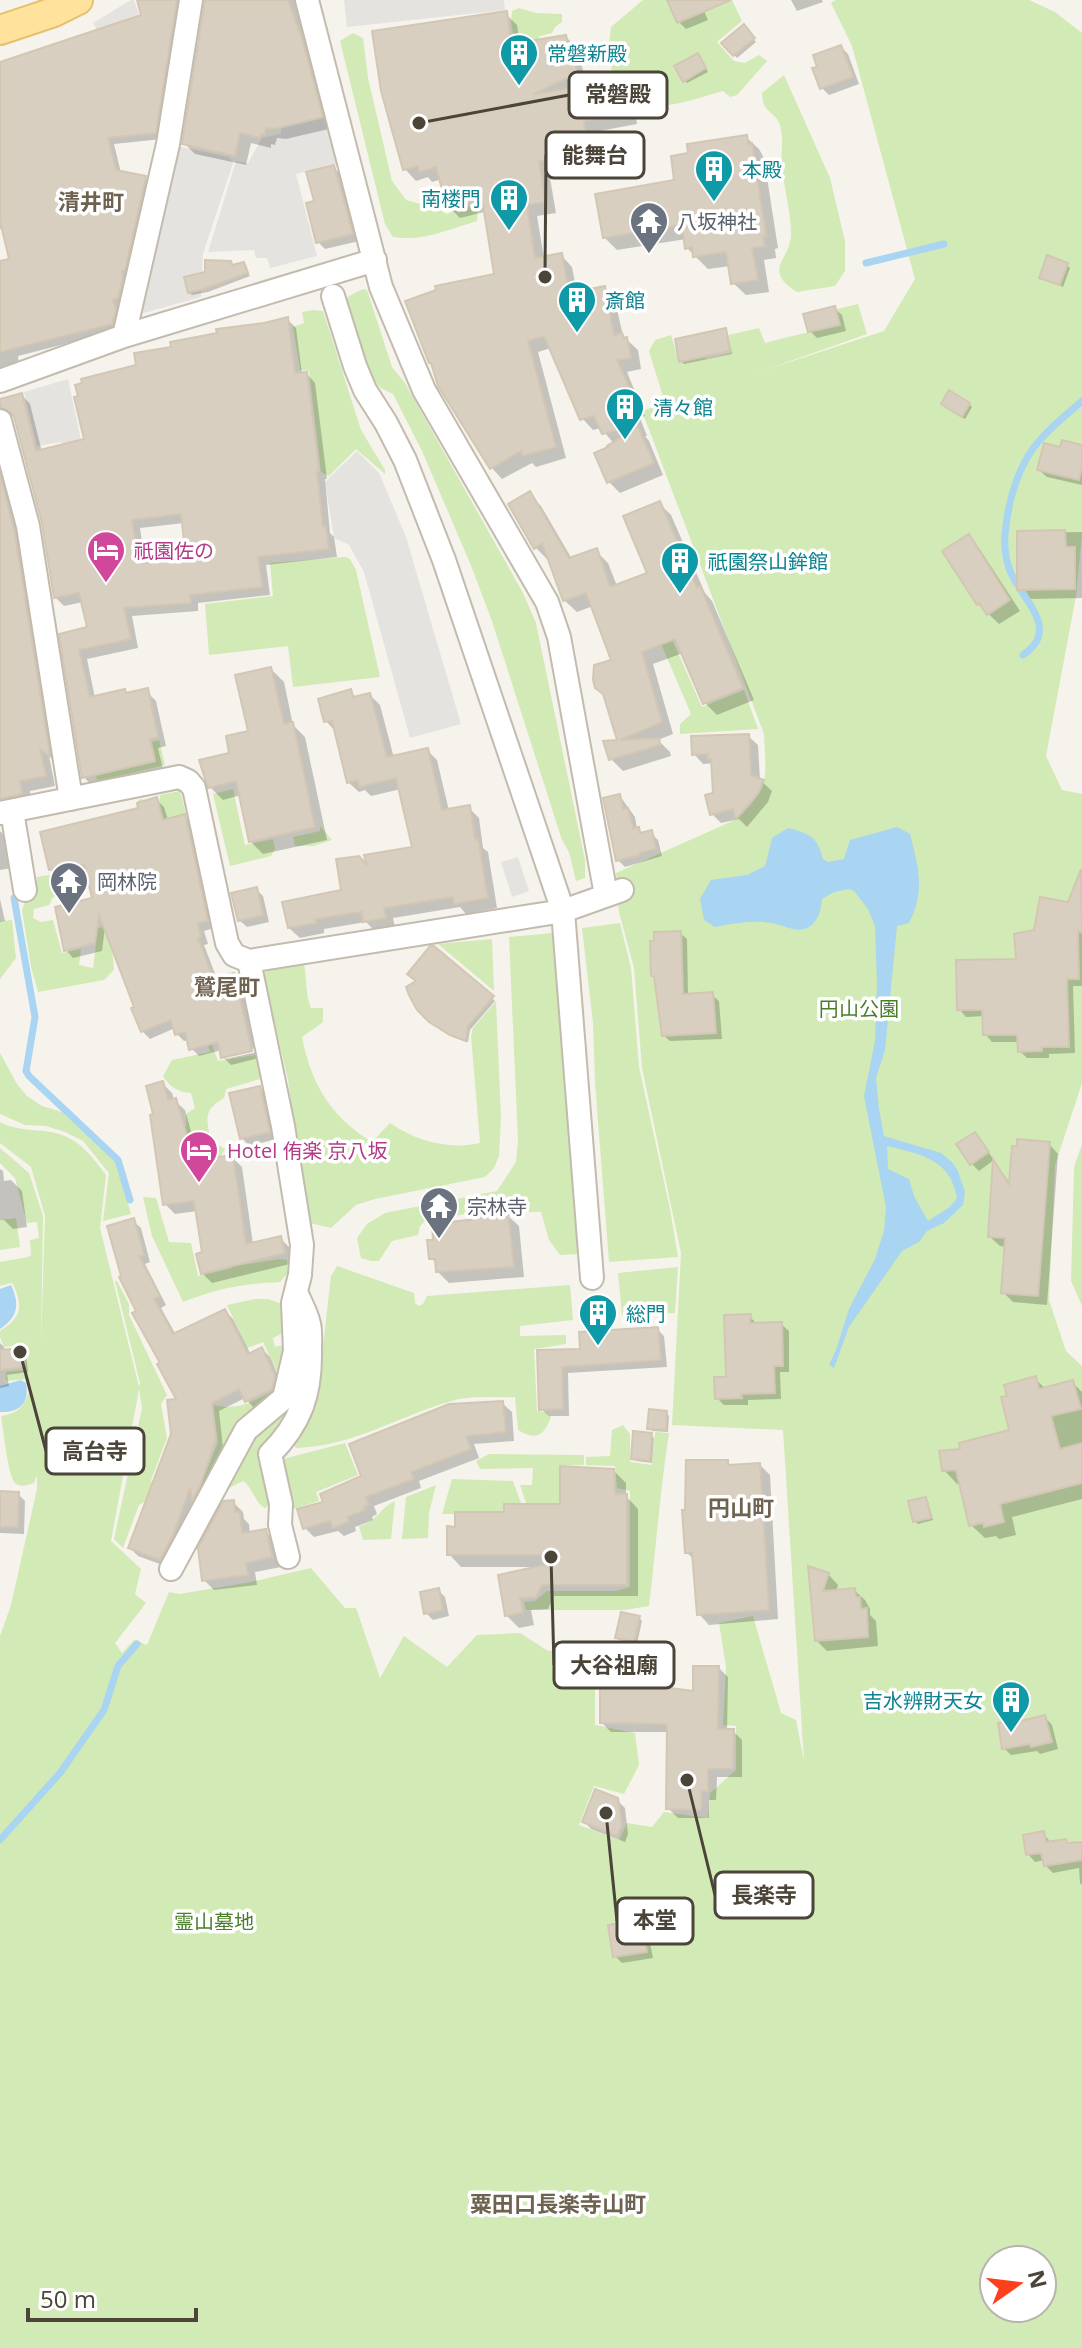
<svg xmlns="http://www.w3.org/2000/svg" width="1082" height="2348" viewBox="0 0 1082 2348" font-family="'Open Sans','Noto Sans JP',sans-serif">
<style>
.green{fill:#d2eab5;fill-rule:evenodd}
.parking{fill:#e5e3e0}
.water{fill:#a9d4f2;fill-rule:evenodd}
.shadow{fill:#0003;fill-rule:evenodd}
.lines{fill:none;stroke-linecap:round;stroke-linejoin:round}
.stream{stroke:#a9d4f2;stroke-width:7}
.building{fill:#d8cfc1;stroke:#d3c7b4;stroke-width:2;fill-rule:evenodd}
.minor-casing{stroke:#c2bbae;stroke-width:26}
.major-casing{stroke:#e6c16a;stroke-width:32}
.minor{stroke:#fff;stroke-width:22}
.major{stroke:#ffe39c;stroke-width:28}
.labels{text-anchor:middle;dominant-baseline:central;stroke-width:7;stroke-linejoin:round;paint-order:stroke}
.culture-label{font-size:20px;fill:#0d838f;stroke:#fff;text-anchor:start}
.worship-label{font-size:20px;fill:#5b616d;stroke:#fff;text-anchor:start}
.hotel-label{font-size:20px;fill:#b23c85;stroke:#fff;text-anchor:start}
.park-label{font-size:20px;fill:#4a7f2a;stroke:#fff}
.neighbourhood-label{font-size:22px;font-weight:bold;fill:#6e6250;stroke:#fff}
.leader{fill:none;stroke:#4b4439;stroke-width:3}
.callout-dot{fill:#4b4439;stroke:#fff;stroke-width:3}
.callout{fill:#fff;stroke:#4b4439;stroke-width:3}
.callout-label{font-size:22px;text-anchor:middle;font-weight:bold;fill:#4b4439}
</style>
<rect width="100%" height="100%" fill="#f6f3ec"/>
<path class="green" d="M643 0H732L742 21 717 42 734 61 745 63 759 55 767 61 737 95 730 97 723 91C696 98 668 111 640 103L639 98 643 94 651 92 648 74 613 75 608 53 611 27Z
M836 0H1029L1055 12 1082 33V535L1076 596 1046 756 1062 790 1082 794V1083L1055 1165 1049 1300 1066 1351 1082 1366V2348H0V1636L11 1605 37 1489V1475L34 1483C28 1485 20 1488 15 1483 8 1476 3 1428 1 1416 18 1413 23 1408 29 1392L25 1379 8 1381 6 1379V1372L23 1370 26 1367 24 1347 21 1345 4 1347 0 1337V1331C22 1317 23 1307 13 1284L11 1283 0 1286V1262L28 1257 31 1255 30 1240 39 1238 37 1222 27 1223 15 1178 0 1163V1148L29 1173 43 1216 41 1346 45 1216 31 1167 0 1143V1122C17 1131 33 1129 51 1132 78 1137 90 1154 106 1175L100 1228 139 1387 140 1383 115 1281H117L129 1304V1315L167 1395 161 1404 167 1438 151 1480 152 1488 146 1501 139 1505 123 1548 114 1539 142 1408 139 1389 111 1541 141 1569 135 1594 146 1603 115 1643 122 1653 134 1640 147 1645 169 1592 179 1594 246 1583 311 1568 345 1608H356L380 1678 404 1636 447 1667 477 1635 520 1633 548 1651 583 1646 595 1681V1725L635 1733 639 1765 624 1794 594 1786 579 1825 619 1840 627 1823 652 1827 664 1812 708 1818 710 1793 736 1770V1726L723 1725 726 1667 719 1623 753 1616 781 1713 796 1720 804 1761 783 1430 672 1425 681 1253 642 1068 634 968 619 912 616 873 737 819C771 786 766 778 764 734L642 411 665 403 649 351 655 340 671 335 677 355 695 349 707 359 731 353 729 335 759 328 765 343C790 336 815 331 840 325L837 309 858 304 867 334 756 373 884 331 915 279 852 46 831 3ZM994 2260H1042V2308H994Z
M519 8 536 13 562 14V22L555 27 552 33 540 36 537 42 518 58 511 23 512 11Z
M353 33 363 38 368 78 392 181 406 200 439 209 446 214 478 203 477 221C450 229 422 242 393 237L385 224 340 41Z
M784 75 830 178 845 241V271L835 286 797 292C761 269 791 260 791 234 791 212 784 188 782 167 780 154 784 142 781 130 779 115 770 115 764 105 762 101 763 97 762 93Z
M363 289 367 290 392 367 405 383 523 593 536 623 585 860V878L576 881 569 852 562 840 492 621 470 563 422 451 393 394 381 388 371 378 346 302 349 296Z
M313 310 323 311 361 430 385 470V474L356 449 329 476 321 472 309 371 300 370 293 327 304 323 302 312Z
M345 557 350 559 356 570 380 677 293 687 288 646 209 655 205 604 273 596 270 563Z
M656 632 670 635 702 707 744 690 758 729 680 734V724L691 714Z
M159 740 165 765 97 781 96 776 156 762 152 742Z
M233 789 245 845 273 839 275 849 271 856 230 866 213 794Z
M180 791 186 814 161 820 146 829 138 800 143 799 144 803 159 804 160 795Z
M320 826 332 840 313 846H295L293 837 320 831Z
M82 869 85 874 84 893 53 897 49 905 34 909 33 918 41 922 53 920 62 953 81 949 79 965 93 968 96 945 94 929 110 925 114 970 104 980 38 992 31 967 22 910 27 896 34 888 37 877Z
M12 920 16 958 0 979V921Z
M620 923 631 968 639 1067 670 1209 678 1257 609 1262 595 1083 593 1023 582 928Z
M553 933 579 1254 560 1255 549 1240 541 1212H525L512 1207 426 1220 420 1226 418 1235 392 1241 379 1261H371L361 1258 357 1238 367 1224 385 1213 497 1191 516 1162 518 1140 509 937Z
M492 939 494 991 438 944Z
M304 964C307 979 305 993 311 1008H323V1022L302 1037C311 1084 331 1117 372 1142L390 1123C416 1141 449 1150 480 1143L471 1036 473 1028 496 1001 501 1118 499 1156 494 1168 485 1177 375 1199 356 1205 331 1228 306 1222 288 1080 263 972Z
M211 1042 218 1061 256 1055 260 1079 226 1089 224 1098C203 1110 206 1119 211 1141L225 1149 221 1156H202L198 1147 165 1150 186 1126V1114L195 1108 191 1093C177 1092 170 1087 163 1076L172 1060 210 1052 207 1043Z
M0 1053 17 1084 27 1096 42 1106 62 1112 116 1161 131 1214 103 1221 109 1173 83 1141 65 1132 46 1126 25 1125 0 1114Z
M1082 1144V1306L1071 1281 1074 1167Z
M143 1197 156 1198 169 1242 191 1243 198 1276 229 1269 234 1266 280 1259 287 1260 288 1273 280 1282C241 1284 219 1288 183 1302L152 1236Z
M16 1218 20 1247 0 1250V1220Z
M337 1266 414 1293 415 1303 419 1306 423 1304 427 1296 570 1285 573 1320 520 1326V1336L566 1335V1344L534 1349 537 1411 545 1412 551 1417C544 1436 536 1441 518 1430L515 1397C495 1398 471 1395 452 1401 397 1416 355 1446 296 1448L294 1444 313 1409 320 1373 331 1276Z
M678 1267 675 1313 622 1315 618 1273Z
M255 1299H268L282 1304 285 1326 283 1333 273 1338 275 1347 288 1344 285 1363 278 1374 263 1342 247 1348 227 1305Z
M277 1389 299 1394 264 1461C260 1479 269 1488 269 1505L265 1508C255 1503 253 1488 243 1481L229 1488 204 1492 200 1488 218 1442 213 1405C241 1411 253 1401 277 1389Z
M623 1425 630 1434V1462L652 1465 655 1432 669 1433C660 1491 656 1548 649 1606L624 1610H526L524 1602 535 1601 547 1591H615L630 1587V1491L617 1488 615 1466 586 1465V1457L610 1456 612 1430Z
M345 1443 358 1475 316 1492 319 1501 290 1510 279 1460Z
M489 1454 584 1455V1465H559V1491L570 1492V1503H526L520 1485H532L533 1468 480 1469 476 1461Z
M452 1479 513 1481 521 1503H503V1511H455L454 1514H442Z
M436 1485 429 1513 428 1538 402 1539 406 1497Z
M395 1501 391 1539 363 1540 359 1526C381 1519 378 1509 395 1501Z"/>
<path class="parking" d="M131 0H134L139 14 97 30 93 23Z
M344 0H504L505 10 347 27Z
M326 117 338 163 296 174 317 256 270 268 267 258H256L254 250 208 252 236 161 248 163 262 138 281 134V128Z
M177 146 229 157 233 163 203 254 201 297 140 314Z
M68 379 82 445 63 450 61 442 37 446 24 392Z
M357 451 379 473 406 537 461 724 410 738 364 572 349 545 334 538 325 482Z
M518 857 529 891 512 897 501 862Z"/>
<path class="water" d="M897 827 910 834C918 866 926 891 909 923L897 926 885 1050 876 1078 879 1109 884 1136 941 1153 952 1162 958 1171 965 1192 963 1205 944 1223 927 1231 919 1242 902 1251 849 1327 834 1368 829 1365 836 1350 849 1309 875 1259 884 1231 886 1207 864 1096 875 1041 877 984 875 926 868 909 854 891 849 889 834 892 822 899C821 908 819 921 809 927 797 934 784 925 772 923 753 920 734 923 715 927L704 920 700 899 711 880 747 875 765 866 772 838 788 828C810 834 817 836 823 859L828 862 844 859 850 840ZM887 1146C920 1154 951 1159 957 1198L950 1207 928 1221 914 1196 909 1179 888 1169Z
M11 1285C20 1304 18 1317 0 1329V1289Z
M21 1380 26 1383C30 1403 19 1413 0 1412V1386Z"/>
<path class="shadow" d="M139 0H186L162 139 114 144 121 173 145 178 152 185 124 305 119 306 122 318 119 330 18 356 19 364 0 369V263L12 260 4 229H0V65L144 17Z
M232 0H294L312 52 333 128 286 139 277 138 275 145 271 144V148L251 143 246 165 195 154 184 143Z
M678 0H699L708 20 686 29 679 22Z
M791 0H822L823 2 797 11Z
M506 14 517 25 520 44 566 37 577 48 587 85 578 89 589 100 590 104 623 98 635 109 637 124 594 132 599 164 549 172 556 213 537 216 544 258 561 255 572 267 577 293 604 288 615 300 623 336 638 350 641 369 627 372 645 416 640 418 647 436H645L649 441 663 475 620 493 609 482 597 454 614 444 601 428 593 430 582 418 551 348 538 352 566 458 536 467 532 463 502 479 491 467 497 275 484 212 460 218 449 207 442 179 432 182 428 177 416 181 405 169Z
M744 27 756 42 737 58 724 43Z
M841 47 848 54 859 84 829 95 822 88Z
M700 58 708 72 687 83 684 80Z
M746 137 759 149 764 158 778 248 775 249 776 258 764 260 769 292 746 295 733 283 730 266 708 269 687 248 686 239 617 250 604 237 677 182Z
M334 168 341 175 359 241 325 249 318 242 316 203Z
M230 263 234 266 244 264 250 276 208 292 192 295 189 292 207 273Z
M1067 265 1070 268 1063 287 1041 277Z
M834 308 842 315 846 331 817 338 810 331Z
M288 320 296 328 302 374H307L315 383 327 479H325L330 533 334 537 337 557 266 565 270 595 198 603V611L132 616 138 648 87 659 95 698 147 692 156 701 166 746 158 748 163 769 92 786 84 777 61 635 89 629 83 602 64 606 55 597 22 395 30 404 42 452 86 441 138 367 173 349ZM184 523 189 561 145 564 140 528Z
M725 331 728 334 732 354 684 364 681 361Z
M969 404 972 407 965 419 946 407Z
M1082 447V485L1047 477 1039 470 1062 449Z
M0 467 6 473 24 541 59 763 49 756 55 786 30 791 32 805 0 807Z
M529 494 541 506 572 559 596 551 608 563 617 586 650 574 659 503 671 515 705 593 712 601 754 700 717 715 705 703 683 653 653 664 673 734 658 740 670 752 671 756 623 771 611 759 620 742 614 662 593 606 577 612 564 600 550 558 547 559 535 547Z
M1082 532V598L1029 599 1019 589V533Z
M968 537 979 548 1020 611 999 624 978 604 945 551Z
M271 669 284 682 293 725 305 737 327 840 263 854 250 841 241 795 223 800 210 787 232 755 250 733Z
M350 692 357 698 370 695 380 705 394 758 427 750 437 760 449 811 469 808 479 818 483 848 488 852 497 908 466 914 460 907 393 918 395 928 375 931 366 922 324 929V933L300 938 289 928 343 891 370 869 415 849 401 789 371 796 365 790 359 792 348 782 336 732 326 721Z
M748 736 758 745 760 780 772 791 768 802 747 827 739 819 721 823 712 814 715 795 714 763 703 764 694 754Z
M620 796 635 817 637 829 643 834 651 833 658 840 662 856 625 867 618 860Z
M157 800 164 807 168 820 185 816 192 824 214 928 204 931 208 944 204 945 217 979 233 975 241 983 256 1048 226 1055V1059L257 1052 259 1058 231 1065 223 1057 222 1050 199 1056 191 1048 189 1040 184 1041 177 1034 175 1028 150 1039 142 1031 136 1008 105 927 102 951 73 958 66 950 94 899 88 873 58 877 50 869Z
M0 831 7 838 12 868 0 870Z
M1082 872V986H1073L1075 1053 1049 1054V1058H1027L1020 1051V1042H992L985 1034V1016L966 1017 959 1009 1018 961 1036 932 1069 905Z
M256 889 263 896 269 922 247 927 239 920Z
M0 899 5 921 0 922Z
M680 933 687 939 688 996 712 995 719 1001 722 1039 670 1041 663 1035Z
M434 948 495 1001 470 1030 468 1042 455 1038 434 1025 419 982Z
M162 1083 172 1093 174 1100 185 1110 197 1152 207 1160 232 1157 242 1167 253 1244 280 1238 290 1248 294 1263 212 1283 202 1273 204 1254 198 1211 175 1214 165 1204Z
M260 1088 267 1095 276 1139 249 1146 242 1138Z
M975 1134 994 1160 979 1171 972 1164Z
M1049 1144 1058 1154 1047 1305 1013 1302 1003 1292 1006 1247 1000 1246 990 1237 995 1164 1011 1184Z
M0 1169 3 1171 4 1181 11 1180 22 1191 27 1227 13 1229 4 1220H0Z
M507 1215 519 1226 524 1277 449 1283 438 1272V1265L431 1258Z
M133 1221 141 1228 150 1262 145 1264 166 1305 161 1308 176 1335 225 1311 233 1319 251 1355 262 1349 270 1357 282 1385 279 1396 255 1409 245 1398 219 1411 223 1448 206 1496 168 1567 138 1556 130 1548 173 1434 179 1401 139 1312Z
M750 1317 758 1325 781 1324 789 1331V1372H780L781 1399 748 1400V1405H724L717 1398 728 1379Z
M657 1329 664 1336 667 1367 568 1373 569 1416H549L541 1409 539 1352 583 1351Z
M0 1343 4 1347V1352L21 1350 26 1355 28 1372 7 1375 9 1386 0 1388Z
M1035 1379 1046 1389 1072 1382 1082 1392V1499L1012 1517 1016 1535 999 1539 996 1536 985 1538 971 1525 961 1483 957 1484 944 1470 963 1451 1012 1432Z
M502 1403 512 1412 514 1441 474 1444 479 1458 419 1481 421 1488 374 1506 377 1514 372 1517 373 1520 355 1527 356 1531 344 1536 338 1531 314 1537 305 1528 325 1503 364 1477Z
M666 1412 669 1416 668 1432 652 1431 649 1428Z
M651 1435 654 1438 652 1463 636 1461 633 1458Z
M728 1462 732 1467 760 1465 770 1475 778 1619 709 1625 699 1614 695 1560 687 1553Z
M614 1471 626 1483V1496L638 1509V1596H554L548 1609 531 1610 534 1625 519 1628 507 1616 537 1567H461L449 1554 457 1529 506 1514 562 1506Z
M0 1493 18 1494 25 1501 24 1534 0 1533Z
M925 1499 928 1502 933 1520 918 1524 915 1521Z
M233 1502 243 1512 244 1519 249 1524 250 1534 265 1531 275 1541 281 1567 255 1572 257 1585 214 1590 204 1580Z
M810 1569 828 1574 838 1585 836 1592 854 1590 865 1600 870 1609V1615L876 1621 878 1646 827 1651 817 1641Z
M438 1590 445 1597 449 1616 433 1620 426 1613Z
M639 1618 642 1621 637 1644 620 1640 617 1637Z
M719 1668 728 1677 727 1731H733L742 1740V1777H717L716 1800H709V1818H678L668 1808 669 1732H611L602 1723 639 1682 643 1686 695 1693Z
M1045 1717 1052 1725 1058 1749 1040 1754 1037 1751 1011 1755 1004 1748Z
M617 1800 625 1808 628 1834 625 1842 591 1829 584 1821Z
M1044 1834 1051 1843 1065 1841 1069 1845 1082 1844V1885L1080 1883 1079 1868 1053 1873 1046 1866 1045 1860 1035 1862 1028 1854Z
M634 1923 641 1931 642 1936 650 1943 653 1958 622 1963 615 1956Z"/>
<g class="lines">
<path class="stream" d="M866 263 944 244
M1023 655C1062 629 1021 599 1010 571 1006 560 1004 547 1005 535 1007 508 1015 476 1030 453 1043 433 1064 417 1082 401
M14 898 35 1017 26 1071 29 1076 118 1160 130 1200
M0 1840 60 1773 104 1710 118 1666 137 1644"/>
</g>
<path class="building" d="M137 0H177L156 133 108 138 116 170 146 176 125 270 122 271 123 276 118 298 113 300 116 310 112 324 0 352V261L9 259 0 221V62L141 15Z
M205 0H288L302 39 323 117 274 129 266 128 264 135 261 134 260 138 240 133 235 156 182 144Z
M667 0H731L677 23Z
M507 11 511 44 566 35 572 59 575 58 577 73 534 94 579 87 581 103 624 96 627 113 584 121 588 153 539 161 545 202 527 205 535 258 562 253 569 293 605 286 614 335 622 333 624 338 627 337 631 358 617 360 636 404 630 407 637 425 602 434 594 416 580 420 544 336 528 341 556 447 522 456 521 451 490 469 438 386 431 363H429L405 301 436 290 435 286 494 274 482 199 447 208 436 167 419 172 418 166 403 170 381 91 372 31Z
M744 24 755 38 733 56 721 43Z
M841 45 853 77 820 89 812 68 817 67 813 55Z
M698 53 706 68 683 82 674 66Z
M747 135 748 144 752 143 766 236H763L765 246 752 248 758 280 731 284 726 252 693 257 692 247 685 249 682 225 603 238 595 194 674 180 671 156 688 153 687 144Z
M334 165 353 234 316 243 306 203 314 201 306 172Z
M1047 255 1068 263 1060 285 1039 278Z
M205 260 231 261 232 265 244 262 248 273 204 289 188 293 184 277 205 272Z
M835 306 840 325 808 332 803 314Z
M288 317 295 373 307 372 319 471H317L323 527 326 526 329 549 258 557 262 587 190 595 191 603 124 608 131 639 79 650 90 697 125 689 126 693 148 688 158 737 150 739 155 761 82 778 59 634 87 627 79 593 54 598 42 523 14 417 9 411 0 407V399L22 393 36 451 84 439 74 397 78 396 75 385 82 383 81 379 136 365 134 353 171 347 170 342 217 333 216 329 264 323ZM181 514 186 559 139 563 132 520Z
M726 328 730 351 679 362 675 339Z
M949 390 970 403 962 417 941 404Z
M638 427 654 463 607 483 594 453 608 447 607 446Z
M1062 440 1082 445V467L1079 480 1037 470 1044 443 1060 447Z
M0 475 14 529 50 756 40 749 46 776 20 781 22 794 0 799Z
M530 491 569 558 597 548 610 587 647 573 623 516 660 501 697 588 700 586 743 688 703 704 675 639 642 652 662 722 620 740 659 738 660 745 609 760 603 741 617 740 603 694 595 688 593 680 594 665 611 660 586 593 563 601 542 543 534 549 508 504Z
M1065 530 1066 547H1075V589L1017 590V531Z
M969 534 1010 600 987 615 979 603 977 605 942 551Z
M271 667 284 724 293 722 315 827 249 842 236 781 208 788 199 760 229 753 226 736 248 731 235 675Z
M351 689 353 697 370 693 387 757 428 748 442 810 470 805 475 840 478 839 488 898 454 904 453 897 384 908 386 918 363 922 362 912 315 919 316 923 288 928 282 902 341 890 336 859 359 856 367 865 364 855 412 847 396 778 359 787 358 780 347 783 332 721 324 722 318 699Z
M749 734 751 775 764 780 759 792 736 819 733 809 710 815 705 795 713 793 711 759H708V754L692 755 691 736Z
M620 794 623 809 628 808 633 828 639 827 640 833 652 830 656 849 639 853 640 855 616 861 603 798Z
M157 797 163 820 185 814 208 921 198 923 201 937 198 938 213 978 234 973 252 1051 221 1058 218 1042 189 1050 185 1032 175 1035 171 1020 141 1032 131 1008 134 1007 99 915 95 943 64 951 55 907 92 898 84 865 49 870 40 832 138 808 137 803Z
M1081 869 1082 933 1078 931 1079 979H1067L1069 1047H1042V1051L1018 1052 1017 1035H983L982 1010H957L956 960 1016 959 1014 934 1034 930 1040 897 1068 902Z
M257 887 263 915 238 921 231 893Z
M681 931 683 994 713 992 716 1033 662 1036 654 976H651L650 941H654V932Z
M430 946H434L494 996 468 1026 466 1041 450 1035 429 1022 417 1010 409 995 406 987 416 981 407 974Z
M163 1081 168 1100 176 1098 191 1150 199 1149 200 1159 233 1155 246 1244 281 1236 285 1253 201 1274 196 1254 202 1252 194 1201 163 1205 150 1115 153 1114 146 1086Z
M260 1086 270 1132 240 1139 229 1093Z
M975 1132 989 1152 970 1165 956 1144Z
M1017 1139 1050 1142 1038 1296 1001 1293 1005 1238 988 1237 993 1159 1009 1184 1012 1146H1017Z
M508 1213 514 1267 436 1272 435 1259H429L427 1240H433L432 1224 477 1219V1216Z
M134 1218 144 1255 139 1256 160 1296 154 1299 173 1334 225 1309 248 1354 262 1347 275 1376 272 1389 245 1402 239 1389 212 1403 216 1439 199 1488 192 1501 190 1488 173 1535 160 1560 128 1548 171 1434 167 1400 176 1399 157 1364 160 1363 132 1313 136 1311 119 1277 121 1276 107 1226Z
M751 1314 750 1323 782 1322 783 1366H774L775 1393 741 1394 742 1398 715 1399 714 1377H726L724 1315Z
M658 1327 661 1360 562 1367 563 1409 539 1410 537 1350 580 1349 579 1332Z
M21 1348 24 1367 0 1370V1350Z
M1036 1376 1039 1389 1073 1380 1081 1409 1051 1416 1060 1449 1082 1443V1483L1000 1504 1004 1522 984 1527 983 1523 969 1526 956 1470 942 1471 939 1451 960 1449 959 1443 1009 1430 1001 1397 1007 1396 1004 1385Z
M503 1401 506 1432 466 1436 471 1449 411 1472 414 1479 366 1497 369 1505 364 1507 365 1510 347 1517 349 1522 333 1528 330 1521 303 1529 297 1509 323 1502 320 1494 361 1476 349 1444 449 1404Z
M649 1409 667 1411 666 1430 647 1429Z
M633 1431 652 1433 650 1461 631 1459Z
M686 1460H728V1465L760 1463 769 1610 697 1615 692 1553H685L682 1510H685Z
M560 1466 614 1469 615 1494H627V1585H542L536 1597 520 1598 523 1613 505 1616 498 1575 549 1564V1555H447V1526L455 1527V1512H504V1504H560Z
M0 1491 19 1492 18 1527H0Z
M926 1497 931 1518 913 1522 908 1501Z
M234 1500 235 1512H240L242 1533 266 1529 272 1557 246 1563 248 1575 202 1581 198 1548 223 1501Z
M808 1566 829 1573 823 1591 855 1588 856 1597H860L861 1609 867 1608 868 1637 815 1641Z
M439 1588 443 1610 424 1614 420 1592Z
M621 1612 640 1616 634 1642 615 1638Z
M693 1666H719L718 1729H734L733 1769H708V1791H701V1810L666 1809 667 1724 600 1723V1680H640V1684L693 1691Z
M1045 1715 1052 1742 1031 1747 1030 1744 1002 1749 998 1723 1021 1719V1721Z
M595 1789 618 1798 622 1825 617 1836 582 1822Z
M1044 1831 1046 1842 1066 1839 1067 1843 1082 1842V1860L1044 1866 1041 1853 1026 1855 1023 1835Z
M634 1921 636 1934 644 1933 647 1952 613 1957 608 1925Z"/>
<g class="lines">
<defs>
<path id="minor" d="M307 0 381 287 424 390 547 602 559 637 606 895
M333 296 355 366 365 390 386 423 405 460 444 560 563 911 592 1278
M124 336 168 144 191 0
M0 381 124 336 375 260
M0 421 28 526 71 799
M12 811 25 890
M0 813 179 777 188 781 194 788 227 943 234 955 249 961 283 1126 302 1245 300 1275 293 1303 295 1351 284 1398 246 1430 171 1569
M249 961 563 911 622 890
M288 1557 280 1525 281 1504 270 1454C301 1423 311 1393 310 1350 310 1342 311 1332 309 1324 307 1314 301 1304 297 1294"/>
<path id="major" d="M0 30 54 12 78 0"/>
</defs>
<use href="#minor" class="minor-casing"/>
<use href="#major" class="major-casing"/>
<use href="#minor" class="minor"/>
<use href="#major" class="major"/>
</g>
<defs>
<symbol id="building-pin" viewBox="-11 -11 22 30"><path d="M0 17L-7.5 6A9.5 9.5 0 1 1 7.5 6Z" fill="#0f9aa8" stroke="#fff"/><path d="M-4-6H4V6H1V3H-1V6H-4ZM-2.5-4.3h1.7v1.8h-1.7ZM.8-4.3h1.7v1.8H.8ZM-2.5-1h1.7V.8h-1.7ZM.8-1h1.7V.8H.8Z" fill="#fff"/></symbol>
<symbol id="temple-pin" viewBox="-11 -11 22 30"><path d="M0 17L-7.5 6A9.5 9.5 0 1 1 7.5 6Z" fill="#6b7280" stroke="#fff"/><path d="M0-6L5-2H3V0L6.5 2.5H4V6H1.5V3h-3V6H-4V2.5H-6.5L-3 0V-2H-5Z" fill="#fff"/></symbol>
<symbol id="hotel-pin" viewBox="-11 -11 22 30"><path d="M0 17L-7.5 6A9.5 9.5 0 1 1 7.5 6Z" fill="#d1479c" stroke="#fff"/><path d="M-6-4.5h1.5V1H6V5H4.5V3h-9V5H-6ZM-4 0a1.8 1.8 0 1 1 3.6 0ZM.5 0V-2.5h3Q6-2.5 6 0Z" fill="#fff"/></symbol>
</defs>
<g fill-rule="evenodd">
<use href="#building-pin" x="497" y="31" width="44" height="60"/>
<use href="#building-pin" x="692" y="147" width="44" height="60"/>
<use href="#building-pin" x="487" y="176" width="44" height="60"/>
<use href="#temple-pin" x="627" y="199" width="44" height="60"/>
<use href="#building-pin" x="555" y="278" width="44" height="60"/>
<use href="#building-pin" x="603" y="385" width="44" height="60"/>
<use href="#hotel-pin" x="84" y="528" width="44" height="60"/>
<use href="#building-pin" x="658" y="539" width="44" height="60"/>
<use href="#temple-pin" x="47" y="859" width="44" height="60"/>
<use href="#hotel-pin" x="177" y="1128" width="44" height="60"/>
<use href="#temple-pin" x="417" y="1184" width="44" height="60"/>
<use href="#building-pin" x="576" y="1291" width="44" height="60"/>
<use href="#building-pin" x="989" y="1678" width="44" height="60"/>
</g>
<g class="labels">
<g class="culture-label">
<text x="547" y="53">常磐新殿</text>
<text x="742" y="169">本殿</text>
<text x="481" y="198" text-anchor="end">南楼門</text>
<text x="605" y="300">斎館</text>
<text x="653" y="407">清々館</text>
<text x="708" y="561">祇園祭山鉾館</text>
<text x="626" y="1313">総門</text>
<text x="983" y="1700" text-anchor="end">吉水辨財天女</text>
</g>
<g class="worship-label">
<text x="677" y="221">八坂神社</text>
<text x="97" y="881">岡林院</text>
<text x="467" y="1206">宗林寺</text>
</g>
<g class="hotel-label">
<text x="134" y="550">祇園佐の</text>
<text x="227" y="1150">Hotel 侑楽 京八坂</text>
</g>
<g class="park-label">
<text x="859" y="1008">円山公園</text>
<text x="214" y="1921">霊山墓地</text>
</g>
<g class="neighbourhood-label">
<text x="91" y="201">清井町</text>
<text x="227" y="986">鷲尾町</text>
<text x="741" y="1507">円山町</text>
<text x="558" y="2203">粟田口長楽寺山町</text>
</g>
</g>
<path class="leader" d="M419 123L569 95M545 277L546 155M20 1352L46 1451M551 1557L554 1665M687 1780L715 1895M606 1813L617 1921"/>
<g class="callout-dot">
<circle cx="419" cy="123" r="8"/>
<circle cx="545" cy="277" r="8"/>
<circle cx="20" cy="1352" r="8"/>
<circle cx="551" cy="1557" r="8"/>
<circle cx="687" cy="1780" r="8"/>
<circle cx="606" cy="1813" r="8"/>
</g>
<g class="callout">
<rect x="569" y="72" width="98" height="46" rx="8"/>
<rect x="546" y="132" width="98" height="46" rx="8"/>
<rect x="46" y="1428" width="98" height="46" rx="8"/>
<rect x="554" y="1642" width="120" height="46" rx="8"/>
<rect x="715" y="1872" width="98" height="46" rx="8"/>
<rect x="617" y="1898" width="76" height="46" rx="8"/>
</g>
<g class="callout-label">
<text x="618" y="102">常磐殿</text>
<text x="595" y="163">能舞台</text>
<text x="95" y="1459">高台寺</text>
<text x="614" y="1673">大谷祖廟</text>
<text x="764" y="1903">長楽寺</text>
<text x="655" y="1928">本堂</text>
</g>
<g transform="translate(1018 2284) rotate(76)"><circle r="38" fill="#ffffff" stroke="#b7b4b0" stroke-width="2"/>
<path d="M0-6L14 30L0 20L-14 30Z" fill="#fc3f1d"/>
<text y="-12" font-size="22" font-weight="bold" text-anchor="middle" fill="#4b4439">N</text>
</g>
<path d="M28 2308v12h168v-12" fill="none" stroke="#4b4439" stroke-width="4"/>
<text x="40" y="2308" font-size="24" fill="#4b4439" stroke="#ffffff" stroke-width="6" paint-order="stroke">50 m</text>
</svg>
